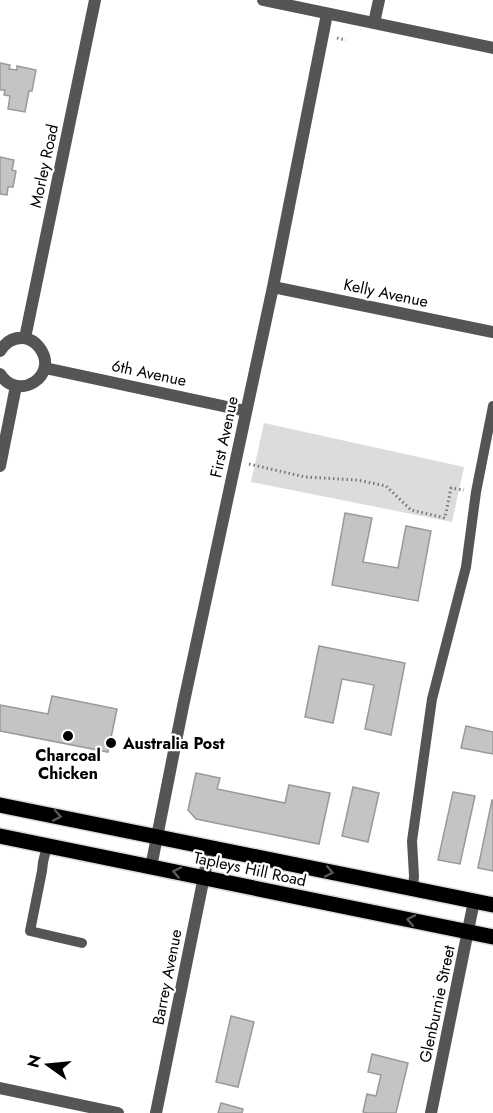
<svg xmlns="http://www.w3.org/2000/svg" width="493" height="1113" viewBox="0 0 493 1113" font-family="Jost,sans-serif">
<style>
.green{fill:#dcdcdc}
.building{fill:#c4c4c4;stroke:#999;stroke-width:1.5}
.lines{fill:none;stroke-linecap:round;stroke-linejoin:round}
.primary-casing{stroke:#dbdbdb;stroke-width:18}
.path{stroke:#777;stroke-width:3;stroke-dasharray:1.5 3;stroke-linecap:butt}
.service{stroke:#555;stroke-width:10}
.minor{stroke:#555;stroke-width:12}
.primary{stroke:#000;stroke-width:15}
.oneway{stroke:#595959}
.poi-dot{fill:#000;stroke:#fff;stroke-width:2}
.labels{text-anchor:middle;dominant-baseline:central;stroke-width:4.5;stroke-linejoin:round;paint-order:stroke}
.street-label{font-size:16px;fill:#000;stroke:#fff}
.poi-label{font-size:16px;font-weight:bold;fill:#000;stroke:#fff;text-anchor:start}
</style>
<rect width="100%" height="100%" fill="#fff"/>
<path class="green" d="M264 423 464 467 452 522 251 482Z"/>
<path class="building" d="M0 63 10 65 9 69 17 70V66L36 70 32 91H29L25 112 8 109 10 96 4 95 5 90H0Z
M0 157 14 160 12 170 16 171 13 187H8L7 195 0 194Z
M345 513 372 518 363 562 398 568 406 526 431 531 418 601 332 585Z
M319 646 405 663 391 735 365 729 374 685 342 679 333 723 305 717Z
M52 696 117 709 108 752 0 731V705L48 714Z
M466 726 493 732V754L461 748Z
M196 773 220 778 217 789 285 803 289 785 330 793 319 844 196 819 188 810Z
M353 787 379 793 368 842 342 836Z
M453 792 475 796 460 864 438 860Z
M492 800H493V871L478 868Z
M231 1016 254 1022 238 1087 216 1082Z
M372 1054 408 1063 396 1113H368L363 1112 367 1094 376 1096 381 1075 368 1072Z
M221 1103 243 1109 242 1113H218Z"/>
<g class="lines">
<defs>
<path id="primary" d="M0 805 493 905
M0 836 493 937"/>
</defs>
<use href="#primary" class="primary-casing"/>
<path class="path" d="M337 38 346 40
M249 464 305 477 357 480 386 486 411 510 445 518 451 488 464 490"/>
<path class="service" d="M47 846 43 862 42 871 30 931 82 943
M413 889 414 876 412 841 432 699 466 567 476 492 493 406"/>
<path class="minor" d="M263 0 493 48
M374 23 379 0
M273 287 493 332
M25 338 95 0
M0 351C5 343 13 337 24 338 30 339 35 342 39 347 61 375 18 403 0 374
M45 368 246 411
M0 466 16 386
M151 867 183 706 273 287 327 14
M0 1088 118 1113
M156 1113 210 847
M431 1113 474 901"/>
<use href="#primary" class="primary"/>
</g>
<defs><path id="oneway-chevron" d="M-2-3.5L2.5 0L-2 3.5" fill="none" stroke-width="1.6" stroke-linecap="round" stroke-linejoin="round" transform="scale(1.5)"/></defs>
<g class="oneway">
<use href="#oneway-chevron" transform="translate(57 816) rotate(11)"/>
<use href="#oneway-chevron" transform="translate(177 872) rotate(-168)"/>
<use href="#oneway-chevron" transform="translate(329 872) rotate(12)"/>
<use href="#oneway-chevron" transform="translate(411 920) rotate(-169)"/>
</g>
<g class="poi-dot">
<circle cx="68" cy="736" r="6"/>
<circle cx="111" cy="743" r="6"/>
</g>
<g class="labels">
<g class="street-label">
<text transform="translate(44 166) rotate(-78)">Morley Road</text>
<text transform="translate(386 293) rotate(12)">Kelly Avenue</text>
<text transform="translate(149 373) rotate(12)">6th Avenue</text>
<text transform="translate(224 437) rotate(-78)">First Avenue</text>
<text transform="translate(250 869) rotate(12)">Tapleys Hill Road</text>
<text transform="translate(167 977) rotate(-79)">Barrey Avenue</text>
<text transform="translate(437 1004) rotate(-78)">Glenburnie Street</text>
</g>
<g class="poi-label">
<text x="123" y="743">Australia Post</text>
<text x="68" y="755" text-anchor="middle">Charcoal<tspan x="68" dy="18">Chicken</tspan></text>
</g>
</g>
<g transform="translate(48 1065) rotate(285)" stroke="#ffffff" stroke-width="4.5" paint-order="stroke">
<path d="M0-4.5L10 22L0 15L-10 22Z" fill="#000000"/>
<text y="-9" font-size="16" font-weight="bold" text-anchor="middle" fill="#000000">N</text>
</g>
</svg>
